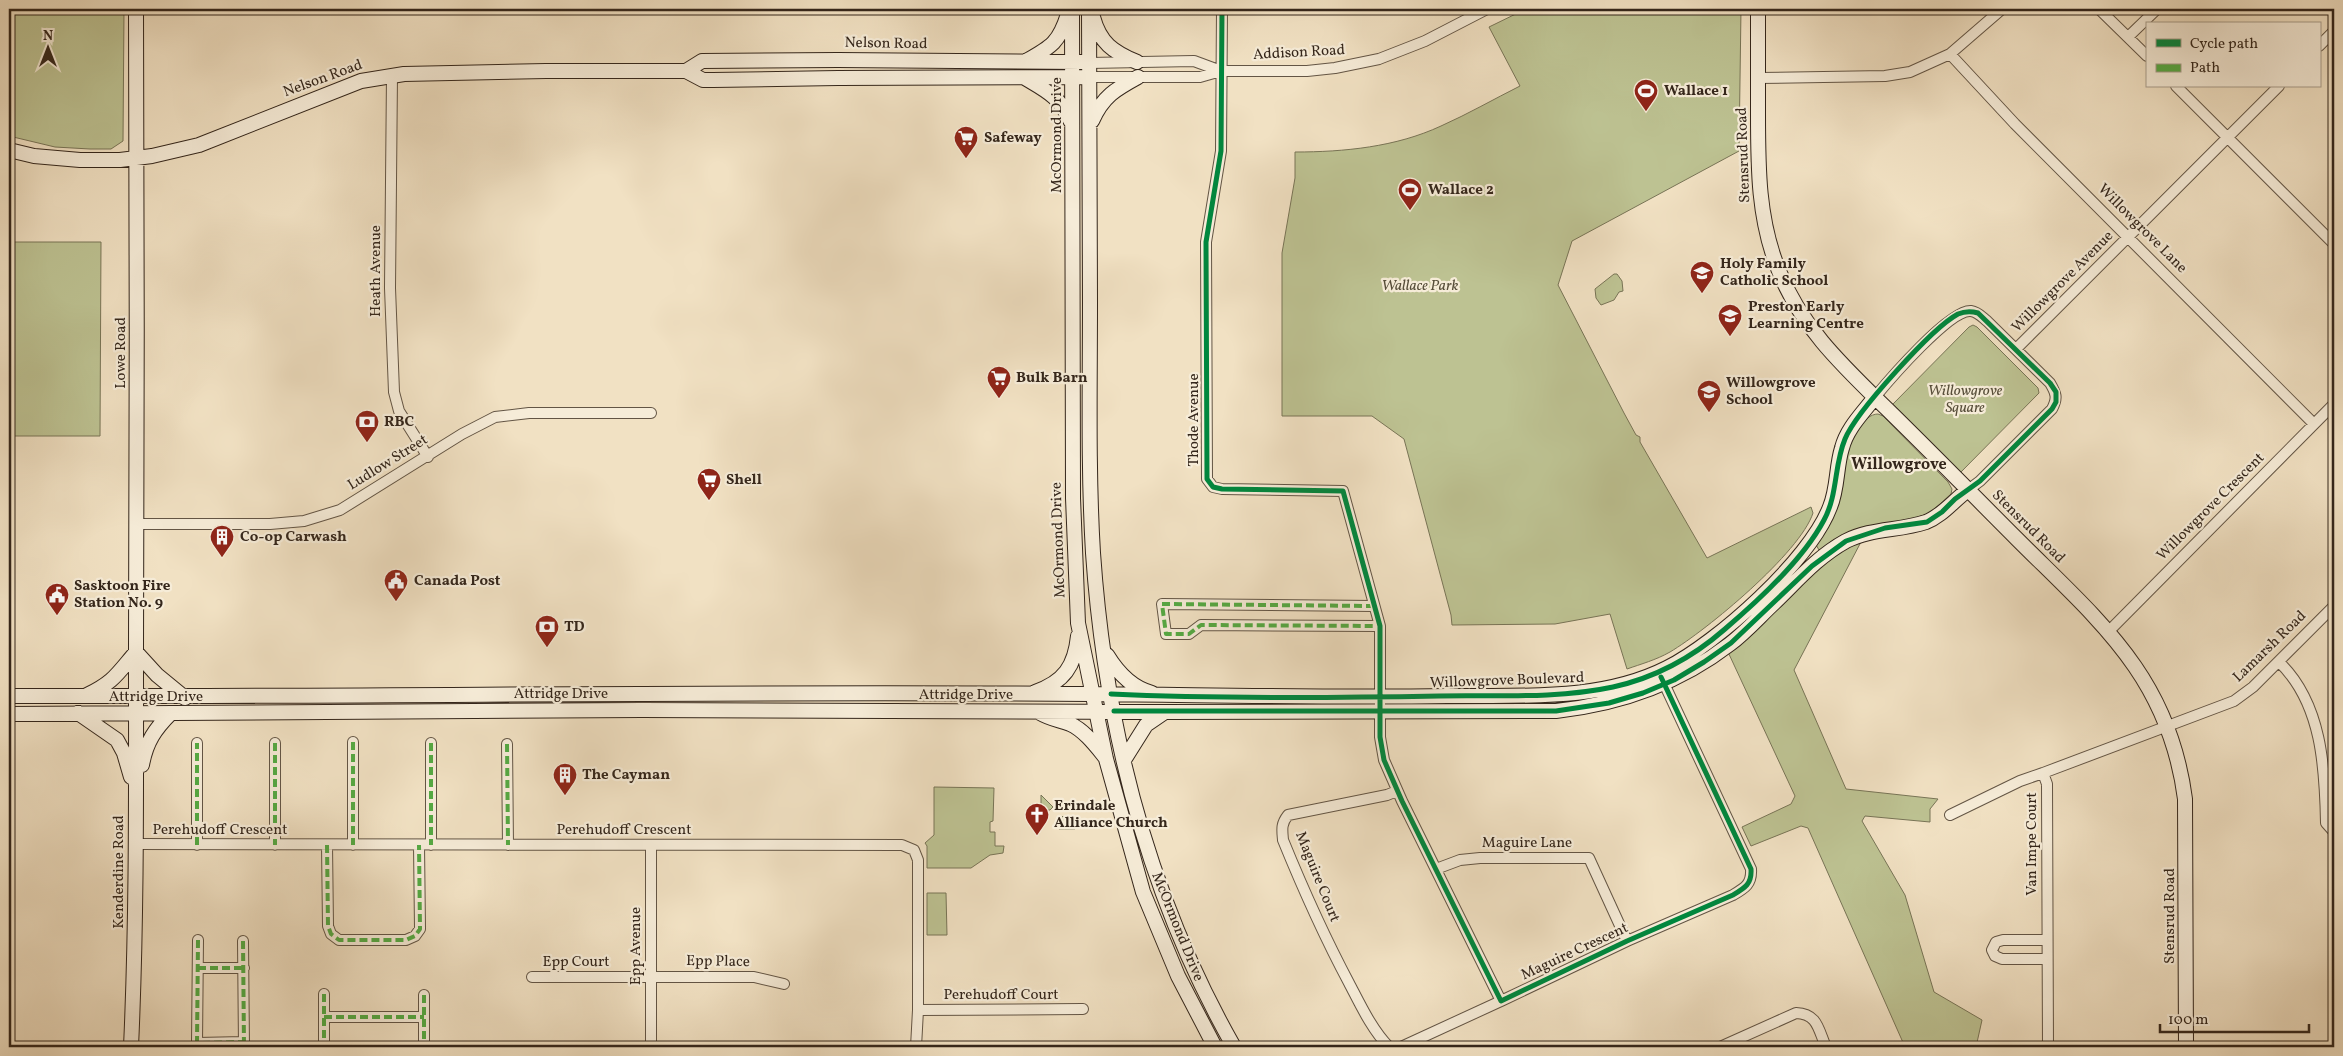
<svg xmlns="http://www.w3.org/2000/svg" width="2343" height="1056" viewBox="0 0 2343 1056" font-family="Vollkorn,serif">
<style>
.green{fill:#bdc292;stroke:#787456}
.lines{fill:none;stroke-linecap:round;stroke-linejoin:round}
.street-casing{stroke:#635545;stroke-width:12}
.secondary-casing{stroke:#34261b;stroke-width:16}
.street{stroke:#f6ecd8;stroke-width:10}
.secondary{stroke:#f6ecd8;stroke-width:14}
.quiet{stroke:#54aa43;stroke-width:4;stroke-dasharray:8 4;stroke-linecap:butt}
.cycleway-casing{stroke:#f6ecd8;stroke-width:8}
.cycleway{stroke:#00873e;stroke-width:5}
.labels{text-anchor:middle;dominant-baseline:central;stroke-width:4.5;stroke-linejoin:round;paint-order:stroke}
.street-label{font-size:15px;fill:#34261b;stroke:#f6ecd8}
.poi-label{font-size:15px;font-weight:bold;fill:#34261b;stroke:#f6ecd8;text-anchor:start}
.park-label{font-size:15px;font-style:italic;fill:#564d39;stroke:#f6ecd8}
.neighbourhood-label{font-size:16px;font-weight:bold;fill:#34261b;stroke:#f6ecd8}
</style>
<rect width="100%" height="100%" fill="#f1e1c3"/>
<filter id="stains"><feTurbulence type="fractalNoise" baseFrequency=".004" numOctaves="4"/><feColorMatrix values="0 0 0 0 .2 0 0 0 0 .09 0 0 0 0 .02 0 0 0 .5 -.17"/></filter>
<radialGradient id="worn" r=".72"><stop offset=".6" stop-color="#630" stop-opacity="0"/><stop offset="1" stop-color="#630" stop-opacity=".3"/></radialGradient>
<path class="green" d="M9 9H124L123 141 111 149H90L55 147 9 136Z
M1526 9H1741L1739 151 1572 241 1558 285 1624 413 1636 435 1640 437V442L1707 558 1811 507 1813 513C1800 553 1707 630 1670 652 1656 660 1641 664 1627 669L1610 614 1555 624 1452 625 1451 615 1404 439 1372 416H1282V253L1295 178V152C1344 152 1396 147 1441 126 1468 114 1494 99 1520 86L1489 27Z
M9 242H101L100 436H9Z
M1614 274H1617L1622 281 1623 291 1619 292 1614 300 1601 305 1596 298 1595 289Z
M1973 325 1977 327 2038 388 2039 393 1960 473 1892 405 1969 327Z
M1878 414 1883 416 1948 482 1952 489 1951 494 1930 513 1819 550 1815 543C1824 518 1848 414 1878 414Z
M1862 540 1794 670 1846 789 1938 799 1930 809V822L1865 816 1862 821 1905 895 1934 992 1982 1020 1976 1047H1905L1808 828 1801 826 1751 846 1742 827 1791 804 1795 796 1728 652C1765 617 1817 559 1862 540Z
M934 787 994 788 993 821 990 822V832H995V846H1004L1003 853 990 855 971 868H927V846L925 843 934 835Z
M1041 795 1053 807 1050 810H1041Z
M1063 816 1075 829H1059V820Z
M927 893H946L947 935H927Z"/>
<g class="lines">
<defs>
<path id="street" d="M1222 9 1221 151 1206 242 1207 479 1213 487 1222 489 1343 491 1380 626V737L1384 760 1402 801 1501 1001 1627 941 1733 895C1745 888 1752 884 1751 869L1661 677
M2099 9 2147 56
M2128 37 2157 9
M2319 46 2334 31
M1950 54 2015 124 2314 424
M1089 63 1194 61 1221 71
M392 75 390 288 394 392 399 411 428 457
M1089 77H1200L1221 71H1307L1335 68 1379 59 1425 41 1487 9
M1758 78 1885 76 1910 72 1950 54 2002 9
M2176 86 2334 244
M2016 349 2279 86
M1875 397C1889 380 1950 309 1971 311 1978 312 1982 317 1987 321L2050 383C2056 393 2058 398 2052 409L1980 481 1968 490
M137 524H270L304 521 340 510 462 434 495 417 529 413H651
M1374 606 1162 604 1166 634H1189L1201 625 1380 626
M2109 631 2334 404
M2279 662C2322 703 2325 768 2326 823L2334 832
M353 742V845
M275 743V845
M431 743V845
M507 744 508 845
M1950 815 2020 781 2043 773
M135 844 902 845 914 850 918 860V1010L916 1047
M197 845V743
M327 845 328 926 331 934 339 940H406L415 936 420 929 419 845
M1436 869 1460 860 1480 858H1589L1627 941
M198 940 197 1043 244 1042
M2047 940H2003L1996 942 1992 950 1995 956 2002 959H2047
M243 941 244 1047
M198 968H244
M532 977H754L784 984
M324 994V1047
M424 995V1047
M918 1010 1083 1009
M324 1017H424
M651 1047V845
M1389 1047C1372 1030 1360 1004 1349 983 1324 936 1303 889 1283 840 1282 829 1281 824 1288 815L1387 795 1397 791
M1401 1047 1501 1001
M1720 1047 1796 1013C1818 1014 1818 1029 1826 1047
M2048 1047 2047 784 2043 773 2234 701 2253 687 2334 606"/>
<path id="secondary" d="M1072 9 1073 498 1078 623 1106 759 1143 892 1178 976 1215 1047
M1089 9C1089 107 1090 204 1090 302 1090 386 1088 470 1093 553 1105 726 1148 896 1234 1047
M1758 9C1758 44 1758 78 1758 113 1758 168 1758 220 1779 271 1801 327 1844 367 1886 408 1930 451 1973 495 2017 539 2098 620 2169 676 2185 799L2186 1047
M1093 17C1100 43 1113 52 1137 62
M1026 61C1051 47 1059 43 1068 14
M686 71 702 61 838 60 1082 62
M1025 78C1047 91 1060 97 1071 122
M1092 121C1103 96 1116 89 1138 77
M9 150 34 156 80 160H120L152 156 199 145 361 81 404 74 546 71H686L703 80H713L838 78 1089 77
M136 652 157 675 185 698
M1107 655C1118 673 1132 688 1152 693
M1035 692C1064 682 1075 666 1078 636
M87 695C114 682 117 674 136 652
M9 696C370 697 732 691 1093 694 1211 695 1329 698 1447 696 1520 695 1600 702 1667 668 1717 643 1810 560 1830 507 1838 488 1836 467 1842 448 1847 428 1863 413 1875 397
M78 713 117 740 124 753 131 777
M1040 713C1050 719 1059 720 1070 724 1084 730 1096 746 1105 757
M9 714 642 710 1166 712 1556 711C1621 704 1678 684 1730 644 1746 632 1760 616 1774 603 1797 581 1817 557 1846 541 1871 528 1899 531 1926 522 1942 516 1954 500 1968 490
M1124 760 1146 725 1165 712
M142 765C146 742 155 729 171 713
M131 1047C137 915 136 783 136 651 137 437 137 223 136 9"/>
</defs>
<use href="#street" class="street-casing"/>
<use href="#secondary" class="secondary-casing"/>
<use href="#street" class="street"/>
<use href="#secondary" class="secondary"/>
<path class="quiet" d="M1374 606 1162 604 1166 634H1189L1201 625 1380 626
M353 742V845
M275 743V845
M431 743V845
M507 744 508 845
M197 845V743
M327 845 328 926 331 934 339 940H406L415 936 420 929 419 845
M198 940 197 1043 244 1042
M243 941 244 1047
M198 968H244
M324 994V1047
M424 995V1047
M324 1017H424"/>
<defs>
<path id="cycleway" d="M1222 9 1221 151 1206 242 1207 479 1213 487 1222 489 1343 491 1380 626V737L1384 760 1402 801 1501 1001 1627 941 1733 895C1745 888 1752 884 1751 869L1661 677
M1111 694C1220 699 1330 698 1439 696 1496 695 1557 699 1613 687 1654 678 1693 657 1725 629 1758 601 1804 558 1824 520 1838 494 1834 465 1845 439 1856 412 1932 328 1958 314 1965 311 1971 311 1978 313L2050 383 2056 392V402L2052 409 1980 481 1955 499 1942 512 1927 522 1885 528 1846 541 1812 566 1731 643 1704 662 1674 680 1643 693 1609 703 1556 711H1114"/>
</defs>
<use href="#cycleway" class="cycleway-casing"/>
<use href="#cycleway" class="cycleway"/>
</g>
<defs>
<symbol id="stadium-pin" viewBox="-11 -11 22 30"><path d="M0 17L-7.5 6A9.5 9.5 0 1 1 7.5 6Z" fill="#8f2418" stroke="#f6ecd8"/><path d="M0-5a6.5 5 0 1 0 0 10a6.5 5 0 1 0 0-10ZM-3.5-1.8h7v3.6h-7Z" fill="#fff"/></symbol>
<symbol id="supermarket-pin" viewBox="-11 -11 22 30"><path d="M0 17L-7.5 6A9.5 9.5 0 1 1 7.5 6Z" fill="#8f2418" stroke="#f6ecd8"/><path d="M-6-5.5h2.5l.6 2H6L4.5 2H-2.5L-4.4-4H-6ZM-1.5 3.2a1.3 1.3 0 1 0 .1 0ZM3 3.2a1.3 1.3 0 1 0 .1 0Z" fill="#fff"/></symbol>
<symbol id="school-pin" viewBox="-11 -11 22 30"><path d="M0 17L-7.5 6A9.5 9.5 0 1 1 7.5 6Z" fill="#8f2418" stroke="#f6ecd8"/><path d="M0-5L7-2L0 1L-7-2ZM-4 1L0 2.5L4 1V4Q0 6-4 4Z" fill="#fff"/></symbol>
<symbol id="bank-pin" viewBox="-11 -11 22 30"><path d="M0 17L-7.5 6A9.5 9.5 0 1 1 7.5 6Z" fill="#8f2418" stroke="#f6ecd8"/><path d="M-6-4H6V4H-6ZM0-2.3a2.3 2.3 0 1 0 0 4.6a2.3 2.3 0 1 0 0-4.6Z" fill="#fff"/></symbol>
<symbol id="building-pin" viewBox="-11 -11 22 30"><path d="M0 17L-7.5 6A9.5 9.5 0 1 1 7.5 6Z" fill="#8f2418" stroke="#f6ecd8"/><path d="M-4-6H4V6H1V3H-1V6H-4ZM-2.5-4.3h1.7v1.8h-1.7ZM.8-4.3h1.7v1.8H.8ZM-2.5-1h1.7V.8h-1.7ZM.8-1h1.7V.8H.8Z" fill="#fff"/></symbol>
<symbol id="civic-pin" viewBox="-11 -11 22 30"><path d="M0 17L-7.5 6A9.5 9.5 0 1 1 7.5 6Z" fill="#8f2418" stroke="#f6ecd8"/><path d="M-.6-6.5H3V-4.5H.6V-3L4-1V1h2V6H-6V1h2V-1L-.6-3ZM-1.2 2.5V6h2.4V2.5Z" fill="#fff"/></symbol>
<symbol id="church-pin" viewBox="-11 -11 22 30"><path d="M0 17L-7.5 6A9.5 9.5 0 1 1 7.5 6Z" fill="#8f2418" stroke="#f6ecd8"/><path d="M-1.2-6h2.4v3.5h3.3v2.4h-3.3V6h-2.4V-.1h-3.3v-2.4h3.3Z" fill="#fff"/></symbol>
</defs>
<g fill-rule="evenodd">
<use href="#stadium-pin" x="1632" y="77" width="28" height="38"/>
<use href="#supermarket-pin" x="952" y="124" width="28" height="38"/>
<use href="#stadium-pin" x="1396" y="176" width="28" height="38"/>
<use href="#school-pin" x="1688" y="259" width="28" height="38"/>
<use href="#school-pin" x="1716" y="302" width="28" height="38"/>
<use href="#supermarket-pin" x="985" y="364" width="28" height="38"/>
<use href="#school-pin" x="1695" y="378" width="28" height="38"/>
<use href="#bank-pin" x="353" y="408" width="28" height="38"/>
<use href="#supermarket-pin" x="695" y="466" width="28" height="38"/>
<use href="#building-pin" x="208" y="523" width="28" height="38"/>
<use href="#civic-pin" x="382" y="567" width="28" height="38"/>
<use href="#civic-pin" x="43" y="581" width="28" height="38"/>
<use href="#bank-pin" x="533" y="613" width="28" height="38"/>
<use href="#building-pin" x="551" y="761" width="28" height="38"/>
<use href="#church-pin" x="1023" y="801" width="28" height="38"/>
</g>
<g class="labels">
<g class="street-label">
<text transform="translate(886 44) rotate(1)">Nelson Road</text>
<text transform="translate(1299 53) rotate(-3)">Addison Road</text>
<text transform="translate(323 79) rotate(-20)">Nelson Road</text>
<text transform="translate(1057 135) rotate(-90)">McOrmond Drive</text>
<text transform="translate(1744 155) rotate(-92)">Stensrud Road</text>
<text transform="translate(2142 229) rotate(45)">Willowgrove Lane</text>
<text transform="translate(376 271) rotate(-90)">Heath Avenue</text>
<text transform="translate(2063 282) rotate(-45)">Willowgrove Avenue</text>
<text transform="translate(121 353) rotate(-90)">Lowe Road</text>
<text transform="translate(1194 420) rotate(-90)">Thode Avenue</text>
<text transform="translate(388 463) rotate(-32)">Ludlow Street</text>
<text transform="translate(2211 507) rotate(-45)">Willowgrove Crescent</text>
<text transform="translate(2028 527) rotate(45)">Stensrud Road</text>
<text transform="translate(1059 540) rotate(-92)">McOrmond Drive</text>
<text transform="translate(2270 647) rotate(-44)">Lamarsh Road</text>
<text transform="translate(1507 681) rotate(-2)">Willowgrove Boulevard</text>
<text x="561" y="694">Attridge Drive</text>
<text x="966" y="695">Attridge Drive</text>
<text x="156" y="697">Attridge Drive</text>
<text x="220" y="830">Perehudoff Crescent</text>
<text x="624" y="830">Perehudoff Crescent</text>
<text x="1527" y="843">Maguire Lane</text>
<text transform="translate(2032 844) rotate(-90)">Van Impe Court</text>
<text transform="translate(119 872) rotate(-90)">Kenderdine Road</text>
<text transform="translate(1317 877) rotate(68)">Maguire Court</text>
<text transform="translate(2170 916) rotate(-90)">Stensrud Road</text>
<text transform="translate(1177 927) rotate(68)">McOrmond Drive</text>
<text transform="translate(636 946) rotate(-90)">Epp Avenue</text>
<text transform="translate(1575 952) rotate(-25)">Maguire Crescent</text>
<text x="576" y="962">Epp Court</text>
<text transform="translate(718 962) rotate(1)">Epp Place</text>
<text x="1001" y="995">Perehudoff Court</text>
</g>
<g class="poi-label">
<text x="1664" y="91">Wallace 1</text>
<text x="984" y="138">Safeway</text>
<text x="1428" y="190">Wallace 2</text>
<text x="1720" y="264">Holy Family<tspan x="1720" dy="17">Catholic School</tspan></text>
<text x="1748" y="307">Preston Early<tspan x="1748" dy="17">Learning Centre</tspan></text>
<text x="1016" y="378">Bulk Barn</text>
<text x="1726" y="383">Willowgrove<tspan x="1726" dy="17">School</tspan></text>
<text x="384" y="422">RBC</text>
<text x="726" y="480">Shell</text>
<text x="240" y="537">Co-op Carwash</text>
<text x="414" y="581">Canada Post</text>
<text x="74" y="586">Sasktoon Fire<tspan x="74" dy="17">Station No. 9</tspan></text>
<text x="564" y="627">TD</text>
<text x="582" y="775">The Cayman</text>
<text x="1054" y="806">Erindale<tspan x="1054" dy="17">Alliance Church</tspan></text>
</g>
<g class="park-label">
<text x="1420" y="286">Wallace Park</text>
<text x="1965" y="391">Willowgrove<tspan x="1965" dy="17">Square</tspan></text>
</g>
<g class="neighbourhood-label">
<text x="1899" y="465">Willowgrove</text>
</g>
</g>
<rect width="2343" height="1056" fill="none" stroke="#f1e1c3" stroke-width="30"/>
<rect x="10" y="10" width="2323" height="1036" fill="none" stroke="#34261b" stroke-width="2.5"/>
<rect x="15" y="15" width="2313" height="1026" fill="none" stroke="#34261b"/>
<rect x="2146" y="22" width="175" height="65" fill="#f6ecd8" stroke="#a89d8c"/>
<rect x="2156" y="39" width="25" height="8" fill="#00873e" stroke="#a89d8c"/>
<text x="2190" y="48" font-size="15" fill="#34261b">Cycle path</text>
<rect x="2156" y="64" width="25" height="8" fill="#54aa43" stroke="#a89d8c"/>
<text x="2190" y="72" font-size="15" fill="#34261b">Path</text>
<g transform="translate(48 48)" stroke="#f6ecd8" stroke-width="4" paint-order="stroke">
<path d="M0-4L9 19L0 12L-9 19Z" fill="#34261b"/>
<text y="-8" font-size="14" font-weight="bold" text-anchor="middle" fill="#34261b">N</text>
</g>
<path d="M2160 1024v8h149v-8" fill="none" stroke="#34261b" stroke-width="2.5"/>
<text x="2168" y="1024" font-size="15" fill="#34261b" stroke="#f6ecd8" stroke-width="4" paint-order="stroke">100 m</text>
<rect width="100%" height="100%" filter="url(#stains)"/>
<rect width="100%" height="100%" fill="url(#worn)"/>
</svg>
